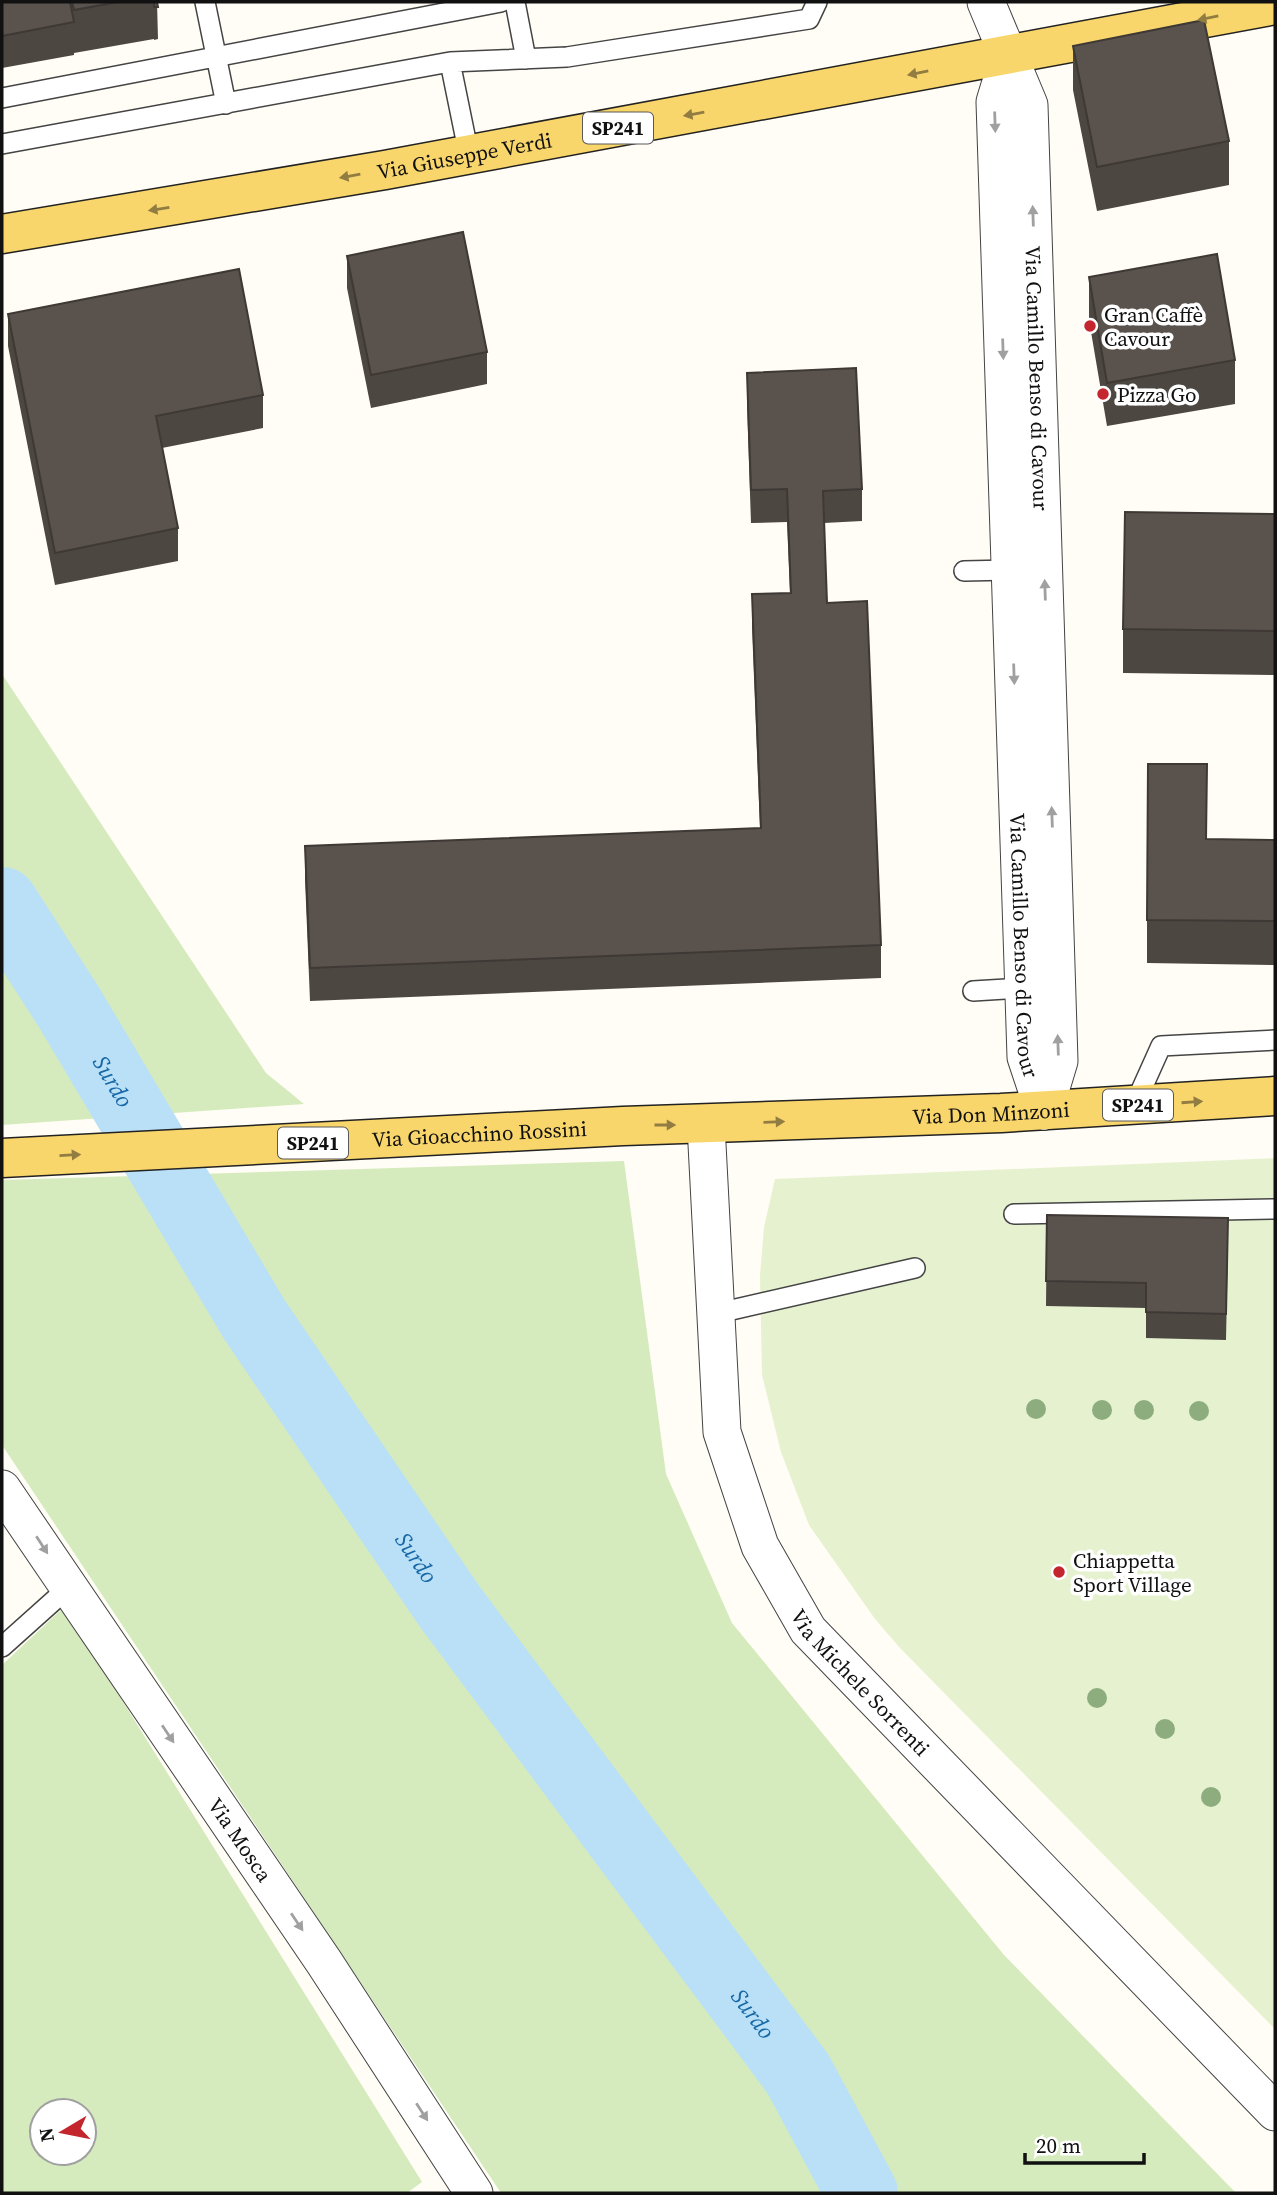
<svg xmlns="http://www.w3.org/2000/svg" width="1277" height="2195" viewBox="0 0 1277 2195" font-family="'Source Serif 4',serif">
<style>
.green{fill:#d5ebbd;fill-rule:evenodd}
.pitch{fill:#e6f2cf}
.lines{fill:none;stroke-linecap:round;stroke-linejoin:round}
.river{stroke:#b9e0f7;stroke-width:72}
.lane-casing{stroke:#444;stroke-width:22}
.street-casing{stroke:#444;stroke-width:39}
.primary-casing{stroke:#222;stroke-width:41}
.lane{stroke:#fff;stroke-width:19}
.street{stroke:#fff;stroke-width:37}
.primary{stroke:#f9d66b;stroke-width:38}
.tree{fill:#8dad7f}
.wall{fill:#4d4742}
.building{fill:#5a524d;stroke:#3f3936;stroke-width:2}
.oneway{fill:#917d42}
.oneway2{fill:#a0a0a0}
.poi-dot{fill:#c4262e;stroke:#fff;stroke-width:2.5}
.labels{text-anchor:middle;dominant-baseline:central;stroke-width:7;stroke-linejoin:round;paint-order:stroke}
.shield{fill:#fff;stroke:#585858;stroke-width:2}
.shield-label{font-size:19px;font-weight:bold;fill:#111}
.street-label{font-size:21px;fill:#111;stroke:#fff}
.poi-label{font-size:21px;fill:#111;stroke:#fff;text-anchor:start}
.water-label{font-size:23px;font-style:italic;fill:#1768a6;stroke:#fff}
</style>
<rect width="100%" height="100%" fill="#fffdf5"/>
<path class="green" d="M2 674 266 1073 304 1104 2 1125Z
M624 1161 666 1474 732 1623 1004 1955 1236 2193H501L2 1445V1180Z
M64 1607 422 2182 407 2193H2V1665ZM42 2111H84V2153H42Z"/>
<path class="pitch" d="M1275 1158V2029L900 1648 875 1619 809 1525 781 1452 762 1375 760 1276 764 1227 775 1179Z"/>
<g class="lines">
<path class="river" id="s1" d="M2 903 70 1009 254 1319 450 1607 798 2074 862 2193"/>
<defs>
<path id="lane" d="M205 2 226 104
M515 2 526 59
M450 62 469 155
M2 98 501 2
M2 144 450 62 567 57 809 19 817 2
M964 571 1010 570
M973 991 1024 988
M1134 1106 1161 1046 1275 1040
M1014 1214 1275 1209
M714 1314 915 1268
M2 1647 69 1587"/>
<g id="street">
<path id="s2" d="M986 2 1029 105 1059 1061 1044 1111"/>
<path id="s3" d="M1009 56 995 102 1026 1057 1044 1111"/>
<path id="s4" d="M706 1125 722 1432 760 1546 808 1630 1275 2112"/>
<path id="s5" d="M2 1489 324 1962 474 2193"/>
</g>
<g id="primary">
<path id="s6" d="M2 234 385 170 1275 5"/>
<path id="s7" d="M2 1158 623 1126 1001 1113 1275 1096"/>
</g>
</defs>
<use href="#lane" class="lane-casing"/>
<use href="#street" class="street-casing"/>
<use href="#primary" class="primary-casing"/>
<use href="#lane" class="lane"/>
<use href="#street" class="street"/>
<use href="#primary" class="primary"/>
</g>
<g class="tree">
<circle cx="1036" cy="1409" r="10"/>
<circle cx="1102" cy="1410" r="10"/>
<circle cx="1144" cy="1410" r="10"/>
<circle cx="1199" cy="1411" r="10"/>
<circle cx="1097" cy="1698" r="10"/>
<circle cx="1165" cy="1729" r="10"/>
<circle cx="1211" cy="1797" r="10"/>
</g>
<path class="wall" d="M2 2H157L158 39 154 40V39L74 53V55L2 68Z
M1073 46 1229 141V185L1097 211 1073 90Z
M347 256 487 352V384L371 408 347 288Z
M1089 277 1235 360V404L1107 426 1089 320Z
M8 314 263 395V428L162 448 178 528V561L55 585 8 346Z
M747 373 862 489V521L824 523 827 603 881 945V978L310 1001 305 879V846L760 828 752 627V594L790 593 787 522 751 523 747 405Z
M1275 514V675L1123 673V629Z
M1207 839 1275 840V965L1147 963V920Z
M1047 1215 1228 1244 1226 1340 1146 1338V1308L1046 1306Z"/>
<path class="building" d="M2 2H70L74 22 2 36Z
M72 2H118L74 10Z
M154 2H157L158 7H154Z
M1204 20 1229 141 1097 167 1073 46Z
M463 232 487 352 371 375 347 256Z
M1217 254 1235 360 1107 383 1089 277Z
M239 269 263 395 156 416 178 528 55 553 8 314Z
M856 368 862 489 823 491 827 603 867 601 881 945 310 968 305 846 761 828 752 594 791 593 787 489 751 490 747 373Z
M1125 512 1275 514V631L1123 629Z
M1148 764H1207L1206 839 1275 840V921L1147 920Z
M1047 1215 1228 1218 1226 1314 1146 1312V1283L1046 1281Z"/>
<defs><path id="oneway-solid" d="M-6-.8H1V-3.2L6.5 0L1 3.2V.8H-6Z" transform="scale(1.75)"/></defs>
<g class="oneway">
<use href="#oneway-solid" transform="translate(1208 18) rotate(169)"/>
<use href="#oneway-solid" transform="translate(918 73) rotate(169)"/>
<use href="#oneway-solid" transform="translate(694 114) rotate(170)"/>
<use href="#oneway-solid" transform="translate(350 176) rotate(170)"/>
<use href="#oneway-solid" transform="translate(159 209) rotate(171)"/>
<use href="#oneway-solid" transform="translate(1192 1102) rotate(-4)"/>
<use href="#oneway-solid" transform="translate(774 1122) rotate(-2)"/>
<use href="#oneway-solid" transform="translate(665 1125)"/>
<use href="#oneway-solid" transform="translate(70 1155) rotate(-3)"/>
</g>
<g class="oneway2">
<use href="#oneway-solid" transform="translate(995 122) rotate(88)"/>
<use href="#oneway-solid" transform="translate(1033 216) rotate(-92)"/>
<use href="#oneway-solid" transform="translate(1003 349) rotate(88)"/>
<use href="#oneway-solid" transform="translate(1045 590) rotate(-92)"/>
<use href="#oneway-solid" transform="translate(1014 674) rotate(88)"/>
<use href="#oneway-solid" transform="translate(1052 817) rotate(-92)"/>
<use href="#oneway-solid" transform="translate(1058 1045) rotate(-92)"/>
<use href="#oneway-solid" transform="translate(42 1545) rotate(57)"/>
<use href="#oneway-solid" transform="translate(168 1734) rotate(56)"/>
<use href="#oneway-solid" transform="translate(297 1922) rotate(56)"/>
<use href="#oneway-solid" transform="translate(422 2112) rotate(57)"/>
</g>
<g class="poi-dot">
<circle cx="1090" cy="326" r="7"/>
<circle cx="1103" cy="394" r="7"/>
<circle cx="1059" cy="1572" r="7"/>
</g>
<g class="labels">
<g class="shield">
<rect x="583" y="112.5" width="70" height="31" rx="5"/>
<rect x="1103" y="1089.5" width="70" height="31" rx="5"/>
<rect x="278" y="1127.5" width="70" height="31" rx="5"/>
</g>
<g class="shield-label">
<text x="618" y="128">SP241</text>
<text x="1138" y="1105">SP241</text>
<text x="313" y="1143">SP241</text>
</g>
<g class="street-label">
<text stroke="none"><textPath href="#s6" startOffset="469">Via Giuseppe Verdi</textPath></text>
<text stroke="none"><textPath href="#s2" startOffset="385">Via Camillo Benso di Cavour</textPath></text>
<text stroke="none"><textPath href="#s3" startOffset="892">Via Camillo Benso di Cavour</textPath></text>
<text stroke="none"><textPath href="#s7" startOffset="990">Via Don Minzoni</textPath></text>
<text stroke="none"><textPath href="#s7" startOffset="478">Via Gioacchino Rossini</textPath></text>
<text stroke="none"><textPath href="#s4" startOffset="598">Via Michele Sorrenti</textPath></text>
<text stroke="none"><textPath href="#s5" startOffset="424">Via Mosca</textPath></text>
</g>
<g class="poi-label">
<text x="1104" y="314">Gran Caffè<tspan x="1104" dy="24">Cavour</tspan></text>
<text x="1117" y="394">Pizza Go</text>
<text x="1073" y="1560">Chiappetta<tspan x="1073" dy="24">Sport Village</tspan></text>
</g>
<g class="water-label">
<text stroke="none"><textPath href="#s1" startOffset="210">Surdo</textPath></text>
<text stroke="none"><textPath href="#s1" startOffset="775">Surdo</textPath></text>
<text stroke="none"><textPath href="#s1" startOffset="1342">Surdo</textPath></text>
</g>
</g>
<rect width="1277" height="2195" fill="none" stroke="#111111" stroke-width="7"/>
<g transform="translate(63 2132) rotate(260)"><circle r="33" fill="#ffffff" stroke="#a0a0a0" stroke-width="2"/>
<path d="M0-5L12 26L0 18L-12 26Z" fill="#c4262e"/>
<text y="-10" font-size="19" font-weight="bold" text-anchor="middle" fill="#111111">N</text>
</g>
<path d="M1025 2153v10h119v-10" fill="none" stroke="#111111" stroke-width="3.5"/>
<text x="1036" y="2153" font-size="21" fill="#111111" stroke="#ffffff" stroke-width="5" paint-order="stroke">20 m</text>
</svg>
